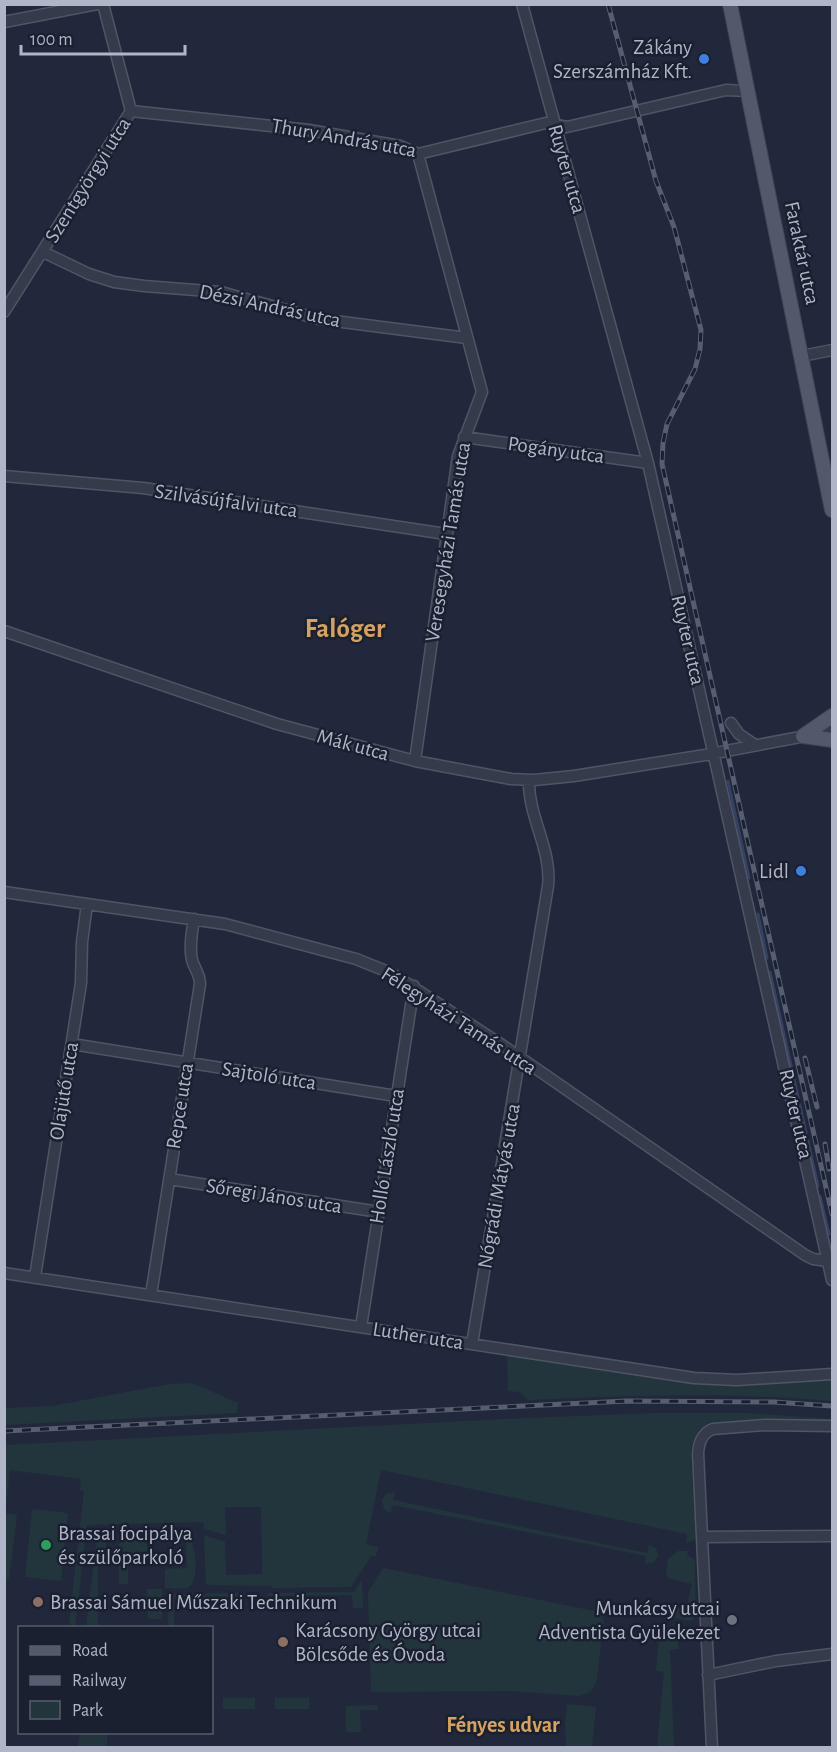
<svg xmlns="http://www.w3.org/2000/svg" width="837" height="1752" viewBox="0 0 837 1752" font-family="'Alegreya Sans',sans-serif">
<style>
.green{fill:#23353c}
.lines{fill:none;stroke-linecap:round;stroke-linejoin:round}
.stream{stroke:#344163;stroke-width:3}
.minor-casing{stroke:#505566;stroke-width:13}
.major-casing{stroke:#3e4454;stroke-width:16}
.minor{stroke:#353b4b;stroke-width:10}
.major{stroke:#53596b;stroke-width:14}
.rail-casing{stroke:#575e72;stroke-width:5}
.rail{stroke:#1a2030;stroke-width:3;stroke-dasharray:9;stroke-linecap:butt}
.shop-dot{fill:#3f7fe0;stroke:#1a2030;stroke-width:2}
.leisure-dot{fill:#2e9e5b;stroke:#1a2030;stroke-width:2}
.education-dot{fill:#8d6e63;stroke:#1a2030;stroke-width:2}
.worship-dot{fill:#6b7280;stroke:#1a2030;stroke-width:2}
.labels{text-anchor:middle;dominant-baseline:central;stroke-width:5;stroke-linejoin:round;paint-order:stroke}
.poi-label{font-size:21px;fill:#b0b5c7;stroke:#1a2030;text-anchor:end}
.street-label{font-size:21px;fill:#b0b5c7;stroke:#1a2030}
.neighbourhood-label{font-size:22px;font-weight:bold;fill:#d7a35b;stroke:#1a2030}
.district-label{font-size:27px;font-weight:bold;fill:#d7a35b;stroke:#1a2030}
</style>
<rect width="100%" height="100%" fill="#21283b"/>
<path class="green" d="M507 1355 693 1383 745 1384 832 1379V1401C731 1392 630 1395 528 1400L519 1392 508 1391Z
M192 1383 238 1403 237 1413 5 1425V1408L52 1406 170 1384Z
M658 1413H747L832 1419V1422C809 1422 714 1418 699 1430L691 1448V1458L696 1536 694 1540 686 1543 687 1534 381 1470 366 1544 378 1547 376 1556H371L351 1587 272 1588V1586L210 1585 206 1584 204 1535 225 1542 226 1575 262 1574 261 1507H225L226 1535 204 1529 203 1522 87 1525 75 1627H71V1624H69L84 1491 80 1490 81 1479 10 1470 5 1513 17 1515 9 1579H5V1445L526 1418Z
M395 1492 393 1500 647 1553 649 1545 656 1548 658 1556 654 1562 645 1564 646 1556 393 1505 390 1513 384 1509 382 1500 386 1494Z
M32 1509 68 1513 61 1581 25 1577Z
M164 1534C171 1534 181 1532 187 1536 197 1542 199 1582 189 1587 183 1590 172 1588 165 1588V1569L187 1568 186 1541H164Z
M159 1537V1542H147V1564H128V1584H119V1545L121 1540 125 1538Z
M99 1539 106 1542 107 1565 98 1566V1627H86L96 1545Z
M678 1551H688L687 1556 693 1558 695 1561 696 1614 694 1619 689 1621 670 1617 672 1606 686 1609 692 1584 670 1579 666 1575 668 1559Z
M383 1568 599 1612 604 1620 596 1684 590 1692 580 1696 512 1691 371 1692 368 1592Z
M362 1580 363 1608H353L352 1595 266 1596 269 1593 354 1592Z
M147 1589H162V1619H148Z
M254 1593 258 1597H174V1627H168L169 1594Z
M667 1633 677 1636 679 1649 670 1650 674 1747H657L664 1672 656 1671 659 1641Z
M223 1698H255V1709H223Z
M275 1698H309V1709H275Z
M567 1704 596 1707 592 1747H566L565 1725Z
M377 1705 378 1710H360L361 1732H346V1706Z
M80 1733H107V1747H78Z"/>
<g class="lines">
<path class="stream" d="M728 781 749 878
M758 914 767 958
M770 972 818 1186
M820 1196 829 1234"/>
<defs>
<path id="minor" d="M522 4 648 463 832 1280
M4 22 97 4
M131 111 309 130 400 146 418 154 546 123 567 127 726 90 748 91
M43 252 89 274 114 282 144 286 221 292 319 319 467 338
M4 312 131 111 103 4
M802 356 832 350
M464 437 648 463
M4 476 143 488 446 534
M4 631 277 724 415 761 511 779 534 780 574 776 705 755 832 731
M731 723 739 734 755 745
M415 761 458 456 482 392 418 154
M4 892 225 924 356 959 391 973 502 1045 805 1255 813 1259 828 1261
M72 1044 396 1096
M169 1179 379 1212
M4 1273 694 1378 737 1380 832 1374
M35 1277 81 983 82 942 87 904
M151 1295 200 984C200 974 194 968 192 960 189 946 192 932 194 919
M361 1327 414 986
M472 1344 548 886C552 849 528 817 529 780
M703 1537 832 1536
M708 1675 776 1661 832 1654
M712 1748 698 1453C699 1442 702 1433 713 1429L765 1425 832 1426"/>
<path id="major" d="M730 4 832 510
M803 736 832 716
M803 736 832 740"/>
</defs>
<use href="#minor" class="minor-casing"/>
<use href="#major" class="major-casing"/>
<use href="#minor" class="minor"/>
<use href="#major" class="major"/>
<defs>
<path id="rail" d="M608 4 656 181 674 227 701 330 700 349 695 369 667 424 663 443 662 464 832 1214
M805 1058 817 1107
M825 1144 829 1169
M4 1431 627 1401 774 1402 832 1406"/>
</defs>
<use href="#rail" class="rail-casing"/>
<use href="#rail" class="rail"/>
</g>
<g class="shop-dot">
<circle cx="704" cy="59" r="6"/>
<circle cx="801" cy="871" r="6"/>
</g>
<circle class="leisure-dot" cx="46" cy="1545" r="6"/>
<g class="education-dot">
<circle cx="38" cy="1602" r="6"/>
<circle cx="283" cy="1642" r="6"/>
</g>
<circle class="worship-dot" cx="732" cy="1620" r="6"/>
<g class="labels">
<g class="poi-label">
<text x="692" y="47">Zákány<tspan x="692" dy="24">Szerszámház Kft.</tspan></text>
<text x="789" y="871">Lidl</text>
<text x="58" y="1533" text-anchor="start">Brassai focipálya<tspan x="58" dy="24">és szülőparkoló</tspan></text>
<text x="50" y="1602" text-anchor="start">Brassai Sámuel Műszaki Technikum</text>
<text x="720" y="1608">Munkácsy utcai<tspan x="720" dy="24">Adventista Gyülekezet</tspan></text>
<text x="295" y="1630" text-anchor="start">Karácsony György utcai<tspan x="295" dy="24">Bölcsőde és Óvoda</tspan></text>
</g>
<g class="street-label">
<text transform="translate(344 138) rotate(10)">Thury András utca</text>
<text transform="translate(567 169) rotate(74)">Ruyter utca</text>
<text transform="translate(88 180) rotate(-58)">Szentgyörgyi utca</text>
<text transform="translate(802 253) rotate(78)">Faraktár utca</text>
<text transform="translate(270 306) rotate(12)">Dézsi András utca</text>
<text transform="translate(556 450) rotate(8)">Pogány utca</text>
<text transform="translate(226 501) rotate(8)">Szilvásújfalvi utca</text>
<text transform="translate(448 542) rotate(-81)">Veresegyházi Tamás utca</text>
<text transform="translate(688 640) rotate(77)">Ruyter utca</text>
<text transform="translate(353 745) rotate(15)">Mák utca</text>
<text transform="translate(459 1021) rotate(33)">Félegyházi Tamás utca</text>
<text transform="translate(269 1076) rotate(9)">Sajtoló utca</text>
<text transform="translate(64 1091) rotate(-81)">Olajütő utca</text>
<text transform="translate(180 1106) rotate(-81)">Repce utca</text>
<text transform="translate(796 1114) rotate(77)">Ruyter utca</text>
<text transform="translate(387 1156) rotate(-81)">Holló László utca</text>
<text transform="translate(499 1186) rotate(-80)">Nógrádi Mátyás utca</text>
<text transform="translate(274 1196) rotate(9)">Sőregi János utca</text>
<text transform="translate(418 1336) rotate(9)">Luther utca</text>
</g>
<g class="neighbourhood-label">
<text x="503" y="1725">Fényes udvar</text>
</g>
<g class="district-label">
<text x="345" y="628">Falóger</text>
</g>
</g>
<rect width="837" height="1752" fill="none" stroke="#b0b5c7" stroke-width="12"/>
<rect x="18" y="1626" width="195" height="108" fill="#1a2030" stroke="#565c6c" stroke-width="1.5"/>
<rect x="30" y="1646" width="30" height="9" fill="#53596b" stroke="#565c6c" stroke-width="1.5"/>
<text x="72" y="1656" font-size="18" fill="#b0b5c7">Road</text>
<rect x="30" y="1676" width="30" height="9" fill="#575e72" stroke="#565c6c" stroke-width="1.5"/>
<text x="72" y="1686" font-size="18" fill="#b0b5c7">Railway</text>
<rect x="30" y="1701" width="30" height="18" fill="#23353c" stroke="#565c6c" stroke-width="1.5"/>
<text x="72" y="1716" font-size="18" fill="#b0b5c7">Park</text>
<path d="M21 45v9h164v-9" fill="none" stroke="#b0b5c7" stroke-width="3"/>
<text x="30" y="45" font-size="18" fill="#b0b5c7" stroke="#1a2030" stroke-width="4.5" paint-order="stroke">100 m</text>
</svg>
